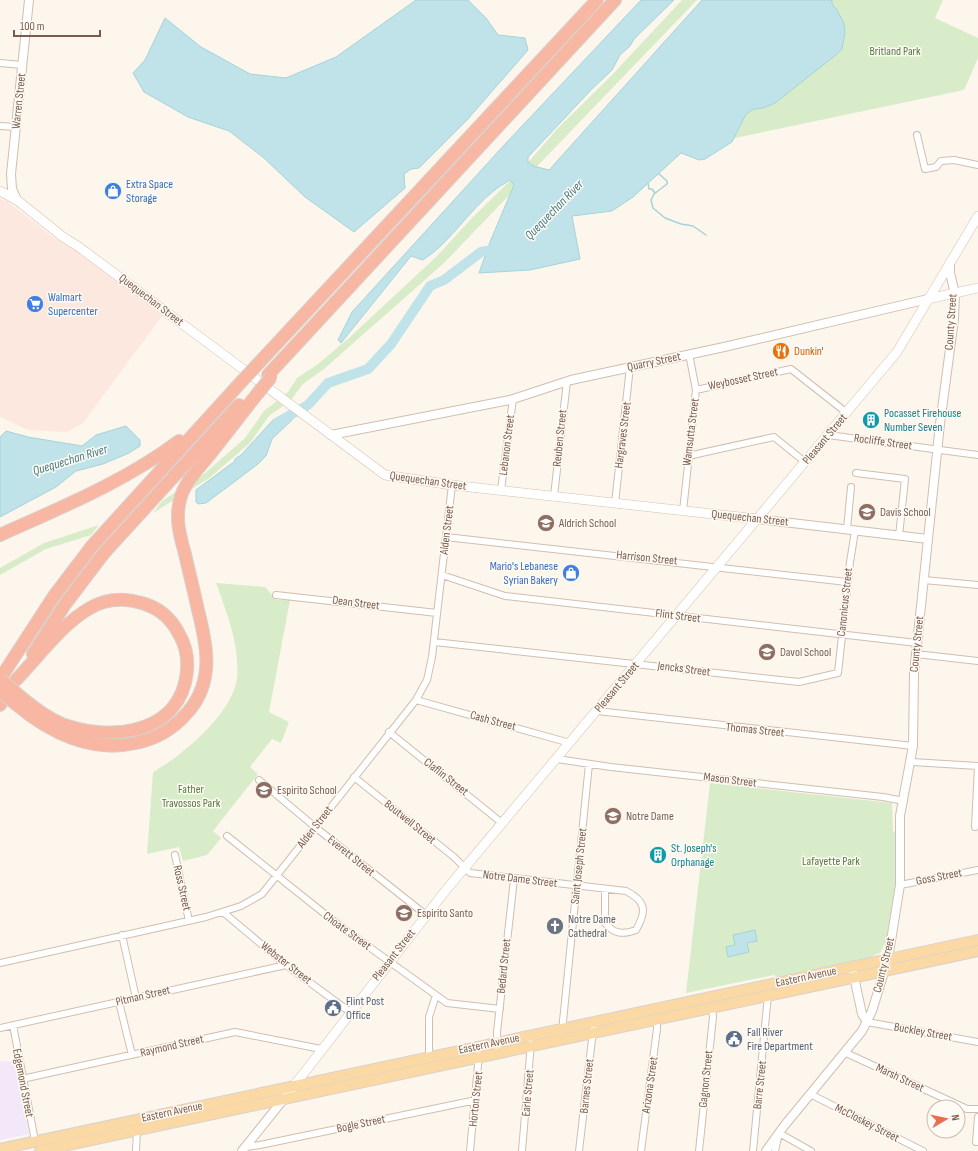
<svg xmlns="http://www.w3.org/2000/svg" width="978" height="1151" viewBox="0 0 978 1151" font-family="'Sofia Sans Condensed',sans-serif">
<style>
.commercial{fill:#fde8e0}
.education{fill:#f3e8fa}
.green{fill:#d8ecc9}
.water{fill:#bfe3e8;stroke:#a5d3da}
.lines{fill:none;stroke-linecap:round;stroke-linejoin:round}
.stream{stroke:#a5d3da;stroke-width:1.5}
.river{stroke:#bfe3e8;stroke-width:10}
.minor-casing{stroke:#d1beb0;stroke-width:8}
.tertiary-casing{stroke:#d1beb0;stroke-width:10}
.secondary-casing{stroke:#d6c0b0;stroke-width:10}
.primary-casing{stroke:#dad1cd;stroke-width:12}
.motorway-casing{stroke:#dad1cd;stroke-width:14}
.minor{stroke:#fff;stroke-width:6}
.tertiary{stroke:#fff;stroke-width:8}
.secondary{stroke:#fff;stroke-width:9}
.primary{stroke:#fbd9a5;stroke-width:10}
.motorway{stroke:#f7b7a3;stroke-width:12}
.motorway-bridge-casing{stroke:#dad1cd;stroke-width:14;stroke-linecap:butt}
.motorway-bridge{stroke:#f7b7a3;stroke-width:12}
.labels{text-anchor:middle;dominant-baseline:central;stroke-width:3;stroke-linejoin:round;paint-order:stroke}
.park-label{font-size:12px;fill:#537a41;stroke:#fffaf3}
.street-label{font-size:12px;fill:#7a5c4d;stroke:#fffaf3}
.shop-label{font-size:12px;fill:#366cbe;stroke:#fffaf3;text-anchor:start}
.food-label{font-size:12px;fill:#c56008;stroke:#fffaf3;text-anchor:start}
.culture-label{font-size:12px;fill:#0d838f;stroke:#fffaf3;text-anchor:start}
.education-label{font-size:12px;fill:#785e54;stroke:#fffaf3;text-anchor:start}
.worship-label{font-size:12px;fill:#5b616d;stroke:#fffaf3;text-anchor:start}
.service-label{font-size:12px;fill:#4e5e75;stroke:#fffaf3;text-anchor:start}
.water-label{font-size:13px;font-style:italic;fill:#437c86;stroke:#fffaf3}
</style>
<rect width="100%" height="100%" fill="#fdf6ec"/>
<path class="commercial" d="M0 199 7 201 54 238 76 251 162 316 83 423 67 432 28 430 0 417Z"/>
<path class="education" d="M0 1061 15 1062 29 1134 0 1140Z"/>
<path class="green" d="M682 0H697L444 263 324 369 303 384 291 400 284 395 288 392 297 378 318 364 350 337 436 257 471 219 525 166 557 129 611 76Z
M832 0H943L935 18 978 38V58L964 90 735 138V133L738 130 746 114 754 109 763 108 775 103 842 49 845 32 832 4Z
M277 401 283 406 269 416 250 443 208 479 182 495 187 485 204 474 245 438 264 411Z
M182 488 177 498 153 513 162 501Z
M99 525 91 535 46 549 0 575V568L44 543Z
M216 583 265 587 277 600H290L269 712 289 722 281 743 272 739 250 767 258 774 213 831 221 838 207 855 183 861 179 847 147 854 153 772C182 756 233 713 237 678 240 646 227 613 216 583Z
M710 783 892 803 893 831 895 832 896 880 886 941 881 952 871 957 777 977 774 975 686 993Z"/>
<path class="water" d="M416 0H468L486 18 498 35 525 38 528 50 467 120 419 168 411 169 404 174 405 188 354 232 305 197 264 158 229 131 188 117 144 92 133 73 145 60 165 18 201 47 250 74 286 78 336 57Z
M641 0H674L634 39 630 46 620 55 612 70 591 90 528 157V162L533 166 549 170 702 0H832V4L837 10 844 23 845 32 842 49 837 54 775 103 763 108 754 109 746 114 732 142 705 159 699 160 681 153 633 197 612 211 572 216 580 259 530 270 479 273 490 242 514 185 510 180C474 199 456 239 423 260L411 256 341 343 338 340 352 312 506 143Z
M287 413 293 419 272 439 266 456 258 464 206 503 198 504 196 502V490L235 461V459L241 455 273 420Z
M126 426 140 440V446L129 453 103 464 76 471 56 487 0 517V437L6 431 28 437 82 446 96 435Z
M755 930 757 941 747 943 749 952 728 957 726 947 735 945 733 935Z"/>
<g class="lines">
<path class="stream" d="M659 174 667 181V184L654 194 651 200 653 208 665 218 681 224 693 226 706 235
M648 183 649 189H652L655 193"/>
<path class="river" d="M278 422 308 405 328 383 368 369 391 344 430 286 444 280 481 252 498 249"/>
<defs>
<path id="minor" d="M0 63 22 65
M0 126 16 127
M917 135 925 169 936 167 941 161 954 160 978 165
M696 390 791 369 847 413
M828 435 978 455
M688 456 774 437 805 462
M856 473 905 479 899 536
M501 490 513 399
M554 496 567 381
M615 503 630 367
M683 511 696 390 689 354
M847 529 851 487
M446 537 847 582
M442 575 505 596 917 643
M924 580 978 585
M276 595 437 613
M434 642 799 682 838 673 850 562 855 531
M916 654 978 661
M416 700 570 743
M597 711 913 746
M389 732 502 823
M557 759 611 767 883 797 904 801
M912 762 978 766 975 827
M354 777 454 857 470 873 626 891C646 901 647 911 636 930 623 935 614 934 605 923V889
M259 780 315 827 426 915
M227 836 340 926 447 1003 500 1009
M175 855 189 921
M900 885 978 870
M223 912 286 965 350 1012
M122 935 136 998
M0 963 206 917 241 906 262 894 416 700 427 680 432 657 452 485
M119 1002 132 1055
M867 1022 978 1042
M13 1025 35 1141
M0 1028 286 965
M562 1031 589 764
M844 1052 967 1109H978
M498 1053 497 1032 514 879
M429 1057V1017L436 995
M22 1079 235 1032 321 1049
M810 1094 923 1151
M976 1142 978 1117
M246 1147 260 1145 476 1100
M136 1151 137 1130
M470 1151 479 1054
M522 1151 531 1043
M579 1151 594 1022
M641 1151 657 1029V1019
M699 1151 713 1017 712 1007
M753 1151 768 995
M775 1151 779 1133 811 1151"/>
<path id="tertiary" d="M17 200 12 189 11 174 29 0
M331 435 510 400 571 380 724 347 928 299
M758 519 928 539
M853 972 862 1014 867 1022
M242 1151 283 1100
M766 1151 784 1126 862 1031 872 1011 888 959 900 885V816L913 746 914 673 940 424 954 319 955 294 950 273V263"/>
<path id="secondary" d="M0 191 17 200 63 237 79 247 385 475 452 485 758 519
M928 299 978 288
M283 1100 446 890 897 352 978 216"/>
<path id="primary" d="M0 1149 978 940
M40 1151 978 951"/>
<path id="motorway" d="M256 366 597 0
M268 375 615 0
M0 535C62 507 124 482 179 441
M33 654 66 603 104 553 239 405
M0 679 54 596 92 546 242 381
M16 680C38 657 63 623 90 608 107 598 127 598 145 604 160 609 172 620 179 634 188 649 189 666 185 683 171 737 105 740 62 724 47 718 34 708 22 698
M0 705 11 688
M17 705C50 733 92 753 136 743 156 739 174 728 187 713 215 682 207 645 198 610 194 591 189 572 185 554 180 536 175 519 180 500 184 482 200 467 211 453 227 433 242 413 258 393"/>
</defs>
<use href="#minor" class="minor-casing"/>
<use href="#tertiary" class="tertiary-casing"/>
<use href="#secondary" class="secondary-casing"/>
<use href="#primary" class="primary-casing"/>
<use href="#motorway" class="motorway-casing"/>
<use href="#minor" class="minor"/>
<use href="#tertiary" class="tertiary"/>
<use href="#secondary" class="secondary"/>
<use href="#primary" class="primary"/>
<use href="#motorway" class="motorway"/>
<defs>
<path id="motorway-bridge" d="M242 381 256 366
M258 393 271 377
M0 679 22 698
M0 691 17 705"/>
</defs>
<use href="#motorway-bridge" class="motorway-bridge-casing"/>
<use href="#motorway-bridge" class="motorway-bridge"/>
</g>
<defs>
<symbol id="shop-disc" viewBox="-11 -11 22 22"><circle r="9.5" fill="#3f7fe0" stroke="#fffaf3"/><path d="M-5-2.5h2.3a2.7 3.5 0 0 1 5.4 0H5L5.5 6h-11ZM-1.5-2.5h3a1.5 2.3 0 0 0-3 0Z" fill="#fff"/></symbol>
<symbol id="supermarket-disc" viewBox="-11 -11 22 22"><circle r="9.5" fill="#3f7fe0" stroke="#fffaf3"/><path d="M-6-5.5h2.5l.6 2H6L4.5 2H-2.5L-4.4-4H-6ZM-1.5 3.2a1.3 1.3 0 1 0 .1 0ZM3 3.2a1.3 1.3 0 1 0 .1 0Z" fill="#fff"/></symbol>
<symbol id="restaurant-disc" viewBox="-11 -11 22 22"><circle r="9.5" fill="#e8710a" stroke="#fffaf3"/><path d="M-5-6h1v4h1v-4h1v4h1v-4h1v5L-1.5 .5V6h-2V.5L-5-1ZM5-6V6H3V1.5H1.5Q1.5-4 5-6Z" fill="#fff"/></symbol>
<symbol id="building-disc" viewBox="-11 -11 22 22"><circle r="9.5" fill="#0f9aa8" stroke="#fffaf3"/><path d="M-4-6H4V6H1V3H-1V6H-4ZM-2.5-4.3h1.7v1.8h-1.7ZM.8-4.3h1.7v1.8H.8ZM-2.5-1h1.7V.8h-1.7ZM.8-1h1.7V.8H.8Z" fill="#fff"/></symbol>
<symbol id="school-disc" viewBox="-11 -11 22 22"><circle r="9.5" fill="#8d6e63" stroke="#fffaf3"/><path d="M0-5L7-2L0 1L-7-2ZM-4 1L0 2.5L4 1V4Q0 6-4 4Z" fill="#fff"/></symbol>
<symbol id="church-disc" viewBox="-11 -11 22 22"><circle r="9.5" fill="#6b7280" stroke="#fffaf3"/><path d="M-1.2-6h2.4v3.5h3.3v2.4h-3.3V6h-2.4V-.1h-3.3v-2.4h3.3Z" fill="#fff"/></symbol>
<symbol id="civic-disc" viewBox="-11 -11 22 22"><circle r="9.5" fill="#5c6f8a" stroke="#fffaf3"/><path d="M-.6-6.5H3V-4.5H.6V-3L4-1V1h2V6H-6V1h2V-1L-.6-3ZM-1.2 2.5V6h2.4V2.5Z" fill="#fff"/></symbol>
</defs>
<g fill-rule="evenodd">
<use href="#shop-disc" x="103" y="181" width="20" height="20"/>
<use href="#supermarket-disc" x="25" y="294" width="20" height="20"/>
<use href="#restaurant-disc" x="771" y="341" width="20" height="20"/>
<use href="#building-disc" x="861" y="410" width="20" height="20"/>
<use href="#school-disc" x="857" y="502" width="20" height="20"/>
<use href="#school-disc" x="536" y="513" width="20" height="20"/>
<use href="#shop-disc" x="561" y="563" width="20" height="20"/>
<use href="#school-disc" x="757" y="642" width="20" height="20"/>
<use href="#school-disc" x="254" y="780" width="20" height="20"/>
<use href="#school-disc" x="603" y="806" width="20" height="20"/>
<use href="#building-disc" x="648" y="845" width="20" height="20"/>
<use href="#school-disc" x="394" y="903" width="20" height="20"/>
<use href="#church-disc" x="545" y="916" width="20" height="20"/>
<use href="#civic-disc" x="323" y="998" width="20" height="20"/>
<use href="#civic-disc" x="724" y="1029" width="20" height="20"/>
</g>
<g class="labels">
<g class="park-label">
<text x="895" y="51">Britland Park</text>
<text x="191" y="789">Father<tspan x="191" dy="14">Travossos Park</tspan></text>
<text x="831" y="861">Lafayette Park</text>
</g>
<g class="street-label">
<text transform="translate(19 101) rotate(-84)">Warren Street</text>
<text transform="translate(151 300) rotate(37)">Quequechan Street</text>
<text transform="translate(951 322) rotate(-86)">County Street</text>
<text transform="translate(654 362) rotate(-12)">Quarry Street</text>
<text transform="translate(743 379) rotate(-12)">Weybosset Street</text>
<text transform="translate(691 432) rotate(-83)">Wamsutta Street</text>
<text transform="translate(623 435) rotate(-83)">Hargraves Street</text>
<text transform="translate(560 438) rotate(-84)">Reuben Street</text>
<text transform="translate(825 439) rotate(-50)">Pleasant Street</text>
<text transform="translate(883 442) rotate(8)">Rocliffe Street</text>
<text transform="translate(507 445) rotate(-83)">Lebanon Street</text>
<text transform="translate(428 481) rotate(8)">Quequechan Street</text>
<text transform="translate(750 518) rotate(6)">Quequechan Street</text>
<text transform="translate(447 530) rotate(-83)">Alden Street</text>
<text transform="translate(647 558) rotate(6)">Harrison Street</text>
<text transform="translate(845 602) rotate(-84)">Canonicus Street</text>
<text transform="translate(356 603) rotate(7)">Dean Street</text>
<text transform="translate(678 616) rotate(7)">Flint Street</text>
<text transform="translate(917 644) rotate(-84)">County Street</text>
<text transform="translate(684 669) rotate(7)">Jencks Street</text>
<text transform="translate(617 687) rotate(-50)">Pleasant Street</text>
<text transform="translate(493 721) rotate(15)">Cash Street</text>
<text transform="translate(755 730) rotate(6)">Thomas Street</text>
<text transform="translate(446 777) rotate(38)">Claflin Street</text>
<text transform="translate(730 780) rotate(7)">Mason Street</text>
<text transform="translate(410 822) rotate(39)">Boutwell Street</text>
<text transform="translate(315 827) rotate(-52)">Alden Street</text>
<text transform="translate(351 856) rotate(39)">Everett Street</text>
<text transform="translate(579 866) rotate(-84)">Saint Joseph Street</text>
<text transform="translate(939 877) rotate(-11)">Goss Street</text>
<text transform="translate(520 879) rotate(7)">Notre Dame Street</text>
<text transform="translate(182 888) rotate(77)">Ross Street</text>
<text transform="translate(347 931) rotate(36)">Choate Street</text>
<text transform="translate(394 955) rotate(-52)">Pleasant Street</text>
<text transform="translate(286 963) rotate(38)">Webster Street</text>
<text transform="translate(884 965) rotate(-76)">County Street</text>
<text transform="translate(504 966) rotate(-84)">Bedard Street</text>
<text transform="translate(806 977) rotate(-12)">Eastern Avenue</text>
<text transform="translate(143 996) rotate(-13)">Pitman Street</text>
<text transform="translate(923 1032) rotate(10)">Buckley Street</text>
<text transform="translate(489 1044) rotate(-12)">Eastern Avenue</text>
<text transform="translate(172 1046) rotate(-13)">Raymond Street</text>
<text transform="translate(900 1078) rotate(25)">Marsh Street</text>
<text transform="translate(706 1079) rotate(-84)">Gagnon Street</text>
<text transform="translate(23 1083) rotate(79)">Edgemond Street</text>
<text transform="translate(650 1085) rotate(-82)">Arizona Street</text>
<text transform="translate(760 1085) rotate(-84)">Barre Street</text>
<text transform="translate(587 1086) rotate(-84)">Barnes Street</text>
<text transform="translate(528 1093) rotate(-85)">Earle Street</text>
<text transform="translate(476 1099) rotate(-84)">Horton Street</text>
<text transform="translate(172 1112) rotate(-12)">Eastern Avenue</text>
<text transform="translate(867 1123) rotate(27)">McCloskey Street</text>
<text transform="translate(361 1124) rotate(-12)">Bogle Street</text>
</g>
<g class="shop-label">
<text x="126" y="184">Extra Space<tspan x="126" dy="14">Storage</tspan></text>
<text x="48" y="297">Walmart<tspan x="48" dy="14">Supercenter</tspan></text>
<text x="558" y="566" text-anchor="end">Mario's Lebanese<tspan x="558" dy="14">Syrian Bakery</tspan></text>
</g>
<g class="food-label">
<text x="794" y="351">Dunkin'</text>
</g>
<g class="culture-label">
<text x="884" y="413">Pocasset Firehouse<tspan x="884" dy="14">Number Seven</tspan></text>
<text x="671" y="848">St. Joseph's<tspan x="671" dy="14">Orphanage</tspan></text>
</g>
<g class="education-label">
<text x="880" y="512">Davis School</text>
<text x="559" y="523">Aldrich School</text>
<text x="780" y="652">Davol School</text>
<text x="277" y="790">Espirito School</text>
<text x="626" y="816">Notre Dame</text>
<text x="417" y="913">Espirito Santo</text>
</g>
<g class="worship-label">
<text x="568" y="919">Notre Dame<tspan x="568" dy="14">Cathedral</tspan></text>
</g>
<g class="service-label">
<text x="346" y="1001">Flint Post<tspan x="346" dy="14">Office</tspan></text>
<text x="747" y="1032">Fall River<tspan x="747" dy="14">Fire Department</tspan></text>
</g>
<g class="water-label">
<text transform="translate(554 210) rotate(-46)">Quequechan River</text>
<text transform="translate(70 460) rotate(-17)">Quequechan River</text>
</g>
</g>
<g transform="translate(946 1119) rotate(81)"><circle r="19" fill="#fffaf3" stroke="#cabbb1"/>
<path d="M0-3L7 15L0 10L-7 15Z" fill="#e76f51"/>
<text y="-6" font-size="11" font-weight="bold" text-anchor="middle" fill="#7a5c4d">N</text>
</g>
<path d="M14 30v6h86v-6" fill="none" stroke="#7a5c4d" stroke-width="2"/>
<text x="20" y="30" font-size="12" fill="#7a5c4d" stroke="#fffaf3" stroke-width="3" paint-order="stroke">100 m</text>
</svg>
